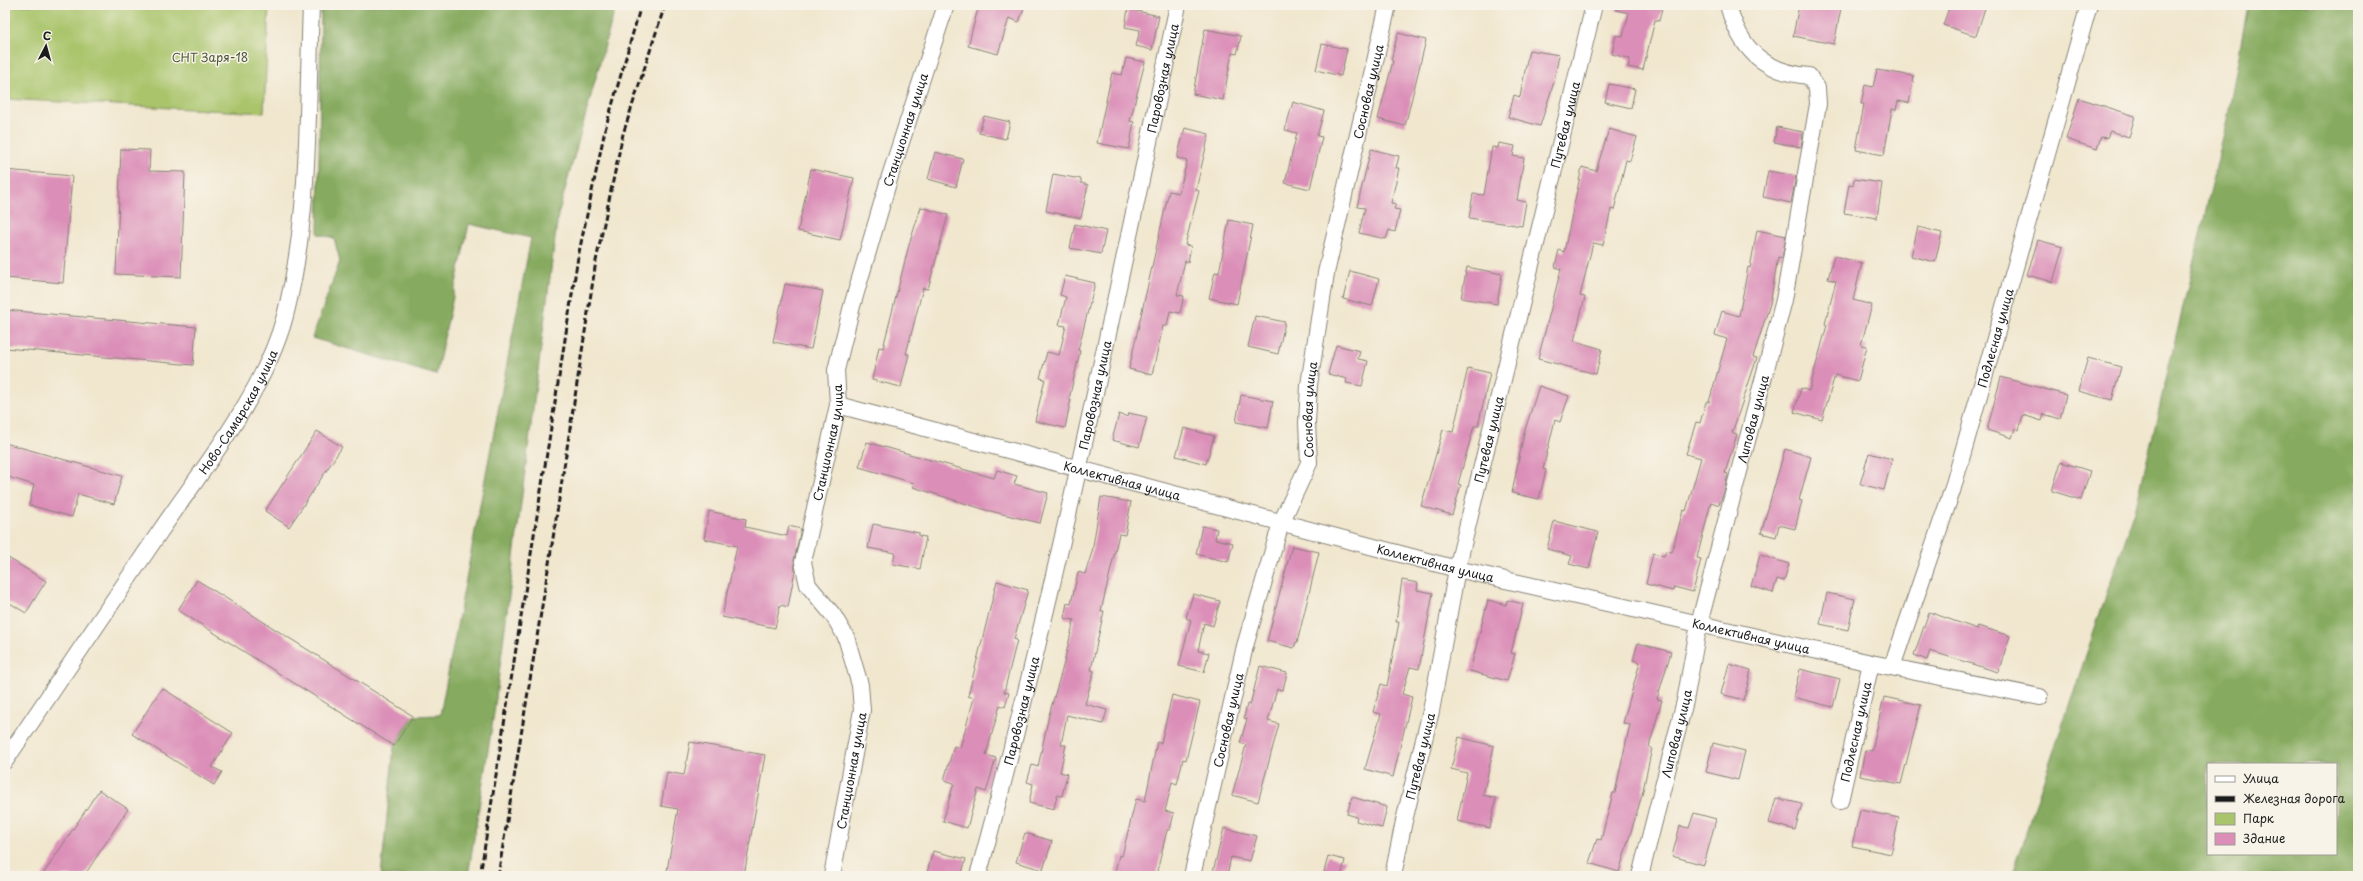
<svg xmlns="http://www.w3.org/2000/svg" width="2363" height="881" viewBox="0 0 2363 881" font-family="'Playpen Sans',sans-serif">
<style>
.green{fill:#a9c46b;stroke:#627044}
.forest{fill:#86aa5f;stroke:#51633e;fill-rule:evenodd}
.building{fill:#db8eb8}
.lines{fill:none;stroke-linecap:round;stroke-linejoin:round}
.street-casing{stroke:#868276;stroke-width:18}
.street{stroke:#fff;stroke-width:16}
.rail{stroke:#1c1c1c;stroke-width:3;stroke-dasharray:6 3;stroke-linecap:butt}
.labels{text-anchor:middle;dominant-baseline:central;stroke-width:3;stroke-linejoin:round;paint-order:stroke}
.park-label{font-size:12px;fill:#4d5738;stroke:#f7f3e8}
.street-label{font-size:12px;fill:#1c1c1c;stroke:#f7f3e8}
</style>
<rect width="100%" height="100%" fill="#f7f3e8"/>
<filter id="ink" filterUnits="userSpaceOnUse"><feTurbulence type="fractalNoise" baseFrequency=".025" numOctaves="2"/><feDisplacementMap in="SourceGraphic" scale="8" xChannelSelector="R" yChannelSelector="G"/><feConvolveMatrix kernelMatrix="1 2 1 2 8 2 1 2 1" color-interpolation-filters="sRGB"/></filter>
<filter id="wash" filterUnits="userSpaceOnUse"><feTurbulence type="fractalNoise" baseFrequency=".012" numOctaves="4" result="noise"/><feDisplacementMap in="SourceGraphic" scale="16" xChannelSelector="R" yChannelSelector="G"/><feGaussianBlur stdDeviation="0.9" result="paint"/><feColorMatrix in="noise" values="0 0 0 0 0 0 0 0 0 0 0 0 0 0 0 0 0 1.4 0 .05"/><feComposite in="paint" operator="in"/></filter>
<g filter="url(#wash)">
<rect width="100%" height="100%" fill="#f1e7cf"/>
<path class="green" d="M5 5H269L264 113 5 99Z"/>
<path class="forest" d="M321 5H616L558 215 494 713 468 876H381L394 746 413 716 440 715 531 238 469 224 436 375 312 338 340 261 334 238 318 234Z
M2248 5H2358V876H2011L2135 511 2228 116ZM2208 764H2336V854H2208Z"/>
<g id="blocks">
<path class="building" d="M979 5H1016L1024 8 1019 22 1009 18 998 54 968 46Z
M1617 5H1663L1659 21 1655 20 1643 70 1628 67 1630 59 1612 54 1616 35 1623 36 1629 13 1616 10Z
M1799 5H1826L1841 8 1834 44 1793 36Z
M1950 5H1986L1976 36 1943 25Z
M1128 9 1159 16 1152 50 1136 46 1140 30 1125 27Z
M1205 29 1241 36 1237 54 1232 53 1223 100 1193 94Z
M1398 33 1426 40 1405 126 1378 119 1393 61 1391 60Z
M1322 44 1347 49 1341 76 1316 70Z
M1529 50 1559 55 1554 82 1540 126 1508 117 1514 95 1520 97Z
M1126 58 1145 62 1130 121 1134 122 1129 149 1097 143 1112 73 1122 75Z
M1877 70 1914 76 1909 103 1898 101 1896 110 1892 109 1884 155 1856 150 1864 104H1861L1865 85 1873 87Z
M1609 84 1635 89 1631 108 1605 102Z
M2079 98 2135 116 2129 137 2110 131 2107 138 2101 137 2097 149 2066 139Z
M1293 102 1324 111 1317 136 1322 137 1310 189 1285 183 1297 133 1285 130Z
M984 116 1010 122 1006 139 979 133Z
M1777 127 1803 132 1801 147 1774 142Z
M1185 128 1209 134 1196 190 1199 191 1185 245 1191 246 1188 262 1185 261 1177 295 1184 296 1180 313 1170 311 1167 326H1163L1152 375 1129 369 1169 191 1179 193 1187 161 1177 158Z
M1609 129 1637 137 1630 161 1626 160 1614 210 1611 209 1603 245 1593 243 1580 296 1585 297 1574 341 1602 349 1596 374 1538 359 1561 269 1555 267 1559 250 1564 252 1582 167 1596 171Z
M1499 143 1515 146 1513 156 1524 158 1517 200 1526 202 1522 226 1469 218 1473 194 1484 195 1492 147 1498 148Z
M121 149 150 150 149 171 185 172 181 277 116 274Z
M1371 149 1399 156 1396 168H1399L1391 203 1396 204 1394 209 1400 210 1395 232 1389 230 1386 239 1359 233 1365 208 1357 207Z
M935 152 963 159 956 187 928 179Z
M811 169 854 178 840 240 798 231Z
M5 170 72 176 63 283 5 278Z
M1768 171 1796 176 1791 203 1763 197Z
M1053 174 1081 179V183L1088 185 1081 218 1046 211Z
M1854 179 1882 183 1877 218 1844 213 1849 184 1853 185Z
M921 207 948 215 928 289 923 288 906 354H909L901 387 872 380 879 347 883 348 909 245Z
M1229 220 1253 225 1237 304 1209 298 1215 272 1219 273Z
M1075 224 1106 231 1101 254 1070 248Z
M1918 227 1942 233 1935 262 1911 256Z
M1757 230 1786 236 1782 258 1778 257 1770 304 1753 357 1757 358 1732 433 1737 434 1725 473 1728 474 1724 492 1719 505 1711 502 1697 558 1701 559 1693 592 1674 587 1673 591 1646 584 1653 553 1664 556 1666 551 1672 552 1683 510 1686 511 1701 458 1686 454 1696 422 1700 423 1706 402H1709L1727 339 1715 335 1722 311 1739 316 1748 267 1750 268Z
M2038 240 2063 247 2053 282 2027 275Z
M1834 256 1862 263 1853 300 1872 305 1861 345 1867 346 1858 381 1835 375 1822 420 1794 412 1801 388 1809 391 1827 325 1825 324 1836 281 1828 279Z
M1467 267 1502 274 1497 304 1461 298Z
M1350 271 1379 279 1372 306 1343 299Z
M1065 276 1095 283 1078 350 1080 351 1069 399H1071L1065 428 1035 421 1045 379 1040 378 1047 352 1059 355 1066 326 1059 325 1066 297 1060 295Z
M785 284 823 291 811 349 773 342Z
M5 310 196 327 193 365 5 348Z
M1255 316 1285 322 1278 354 1248 347Z
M1336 345 1360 351 1358 359 1368 361 1362 386 1346 383 1347 379 1328 374Z
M2088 358 2121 367 2112 400 2078 391Z
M1468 368 1490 373 1478 426H1474L1458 484 1461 485 1452 515 1421 506 1443 430 1453 432Z
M2001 377 2066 395 2060 419 2044 414 2042 421 2023 415 2019 430 2015 428 2012 438 1987 430Z
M1539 386 1569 396 1560 422 1555 420 1543 469 1546 470 1539 499 1512 493 1524 433Z
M1241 395 1273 401 1268 428 1236 422Z
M1129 413 1147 417 1139 447 1112 440 1119 414 1128 417Z
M1184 428 1214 436 1206 464 1176 456Z
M317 431 342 447 289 527 265 511Z
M867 442 994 478 997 470 1017 476 1014 484 1048 493 1040 523 986 510 913 487 914 483 859 467Z
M5 443 122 476 114 504 78 494 72 517 29 505 34 485 5 476Z
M1785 449 1811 457 1799 500 1802 501 1795 529 1779 525 1776 537 1761 533Z
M1869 453 1892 459 1884 490 1860 484Z
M2061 462 2090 471 2081 500 2052 491Z
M1101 497 1131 502 1125 535 1119 534 1101 611H1104L1091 670 1094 671 1085 704 1107 710 1103 724 1067 715 1061 745H1066L1060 772 1067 774 1062 796 1057 795 1054 809 1029 803 1033 784 1027 782 1032 765 1038 767 1049 715 1064 663 1074 620 1064 618 1067 603 1071 604 1078 572 1085 574 1092 552Z
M709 511 746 519 745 527 787 536 789 526 801 529 794 560 795 571 788 607 780 605 775 628 722 617 737 546 704 539Z
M1554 521 1598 532 1589 569 1569 564 1572 556 1547 549Z
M873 524 919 533V536L926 537 920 569 893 564 895 553 868 548Z
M1202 526 1217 529 1215 539 1233 543 1228 562 1196 554Z
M1292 546 1319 552 1297 643 1296 642 1294 648 1267 641Z
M1760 555 1789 564 1784 581 1777 579 1773 593 1751 586Z
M5 556 46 581 26 613 5 600Z
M197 580 413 716 394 746 178 610Z
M1402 580 1418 583 1417 590 1433 593 1419 669 1410 667 1402 694 1412 697 1393 777 1365 769 1381 714 1373 712 1381 684 1387 686 1399 622H1396Z
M997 581 1028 590 1014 639 1017 640 1004 692 1009 693 1005 707 1000 705 986 755 996 758 986 792 978 789 967 828 943 821 954 783 944 780 954 746 960 748 974 698 968 696Z
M1827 593 1855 599 1848 630 1820 624Z
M1193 594 1220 601 1213 626 1204 623 1198 651 1209 653 1204 672 1179 666 1191 620 1186 618Z
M1488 600 1506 605 1507 600 1523 604 1511 653 1515 654 1507 681 1470 671Z
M1929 612 1977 629 1978 626 2010 636 1998 672 1930 651 1927 660 1914 655Z
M1638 643 1671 652 1657 699 1662 700 1649 747 1652 748 1642 795 1619 872 1589 863 1597 839 1601 840 1613 793H1615L1630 724 1623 723 1640 662 1633 660Z
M1729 664 1751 670 1744 700 1721 694Z
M1260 666 1287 673 1283 690 1277 689 1268 721 1279 724 1258 802 1232 795 1246 745 1240 743 1247 719 1244 718 1247 704 1250 705Z
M1800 669 1840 679 1833 707 1793 697Z
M162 688 233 733 212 767 222 772 214 785 132 734Z
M1172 695 1200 702 1186 760 1183 759 1177 784 1172 782 1165 811 1174 813 1170 830H1167L1156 876H1123V874L1115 872 1119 855 1122 856 1136 799 1145 801 1157 742 1161 743Z
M1884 697 1921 705 1901 784 1860 776 1865 750 1872 751Z
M1459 737 1494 746 1483 795 1496 798 1490 828 1457 821 1467 773 1451 769Z
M690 742 765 755 744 876H666L678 809 661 806 667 772 684 775Z
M1713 743 1745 751 1738 780 1706 772Z
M99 790 128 809 84 876H42Z
M1352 797 1387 807 1382 828 1356 821 1357 817 1347 814Z
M1776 798 1802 804 1795 830 1769 823Z
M1860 810 1899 818 1891 854 1852 846Z
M1694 813 1716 819 1704 865 1672 856 1680 826 1689 828Z
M1224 828 1257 836 1250 861 1231 857 1227 876H1212Z
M1025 833 1052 841 1043 870 1016 862Z
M933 851 966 859 961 876H926Z
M1328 856 1345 860 1341 876H1323Z"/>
</g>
</g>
<g filter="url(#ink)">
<use href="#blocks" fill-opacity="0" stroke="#868276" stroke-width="1"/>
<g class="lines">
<defs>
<g id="street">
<path id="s1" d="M838 405 1457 569 1871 663 2040 697"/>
<path id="s2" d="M1892 667 1952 491 2089 5"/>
<path id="s3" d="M5 761C57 684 109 607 161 530 205 466 265 391 285 316 311 215 307 108 311 5"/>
<path id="s4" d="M1840 801 1871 663"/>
<path id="s5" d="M832 876 862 710 860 685 846 637 833 615 808 585 803 562 838 405 836 370 852 306 890 176 946 5"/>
<path id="s6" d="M978 876C1057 589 1116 296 1178 5"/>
<path id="s7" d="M1192 876 1245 646 1281 523 1309 463 1307 423 1309 385 1326 273 1388 5"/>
<path id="s8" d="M1393 876 1404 821 1431 711 1457 569 1594 5"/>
<path id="s9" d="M1640 876 1685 701 1699 624 1784 300 1818 104 1817 88 1809 76C1763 72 1740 49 1728 5"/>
</g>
</defs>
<use href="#street" class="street-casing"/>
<use href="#street" class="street"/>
<path class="rail" d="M480 876 578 257 605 130 641 5
M498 876 551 551 596 261 623 134 665 5"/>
</g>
</g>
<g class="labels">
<g class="park-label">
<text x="210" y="57">СНТ Заря-18</text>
</g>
<g class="street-label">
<text stroke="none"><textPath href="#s6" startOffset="819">Паровозная улица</textPath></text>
<text stroke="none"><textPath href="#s7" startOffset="808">Сосновая улица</textPath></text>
<text stroke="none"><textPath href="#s8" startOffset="771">Путевая улица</textPath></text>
<text stroke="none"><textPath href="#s5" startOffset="778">Станционная улица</textPath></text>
<text stroke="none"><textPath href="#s2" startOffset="345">Подлесная улица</textPath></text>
<text stroke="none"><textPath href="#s6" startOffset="495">Паровозная улица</textPath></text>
<text stroke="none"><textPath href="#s7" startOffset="484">Сосновая улица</textPath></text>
<text stroke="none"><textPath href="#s3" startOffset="420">Ново-Самарская улица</textPath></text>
<text stroke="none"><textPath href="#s9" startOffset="471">Липовая улица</textPath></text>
<text stroke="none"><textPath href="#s8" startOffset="447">Путевая улица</textPath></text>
<text stroke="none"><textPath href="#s5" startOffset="454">Станционная улица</textPath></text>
<text stroke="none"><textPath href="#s1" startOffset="294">Коллективная улица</textPath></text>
<text stroke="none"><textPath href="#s1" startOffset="618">Коллективная улица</textPath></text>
<text stroke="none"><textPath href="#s1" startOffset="942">Коллективная улица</textPath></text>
<text stroke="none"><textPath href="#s6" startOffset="171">Паровозная улица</textPath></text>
<text stroke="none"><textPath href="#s7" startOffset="160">Сосновая улица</textPath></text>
<text stroke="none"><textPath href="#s4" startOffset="71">Подлесная улица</textPath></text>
<text stroke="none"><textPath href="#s9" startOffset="147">Липовая улица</textPath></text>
<text stroke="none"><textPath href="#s8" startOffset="123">Путевая улица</textPath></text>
<text stroke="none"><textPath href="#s5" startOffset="107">Станционная улица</textPath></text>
</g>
</g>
<rect width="2363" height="881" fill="none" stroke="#f7f3e8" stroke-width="20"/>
<rect x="2207" y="763" width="130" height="92" fill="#f7f3e8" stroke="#9f9d96"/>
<rect x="2215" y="776" width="20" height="6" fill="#ffffff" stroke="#9f9d96"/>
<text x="2243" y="783" font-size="12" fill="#1c1c1c">Улица</text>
<rect x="2215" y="796" width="20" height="6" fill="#1c1c1c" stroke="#9f9d96"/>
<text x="2243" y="803" font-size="12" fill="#1c1c1c">Железная дорога</text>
<rect x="2215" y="813" width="20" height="12" fill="#a9c46b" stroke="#9f9d96"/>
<text x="2243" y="823" font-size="12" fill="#1c1c1c">Парк</text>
<rect x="2215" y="833" width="20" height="12" fill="#db8eb8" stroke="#9f9d96"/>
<text x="2243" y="843" font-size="12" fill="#1c1c1c">Здание</text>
<g transform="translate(46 46) rotate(6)" stroke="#f7f3e8" stroke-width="3" paint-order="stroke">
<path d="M0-3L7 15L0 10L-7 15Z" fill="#1c1c1c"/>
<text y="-6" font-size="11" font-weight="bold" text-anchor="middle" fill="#1c1c1c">С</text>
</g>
</svg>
